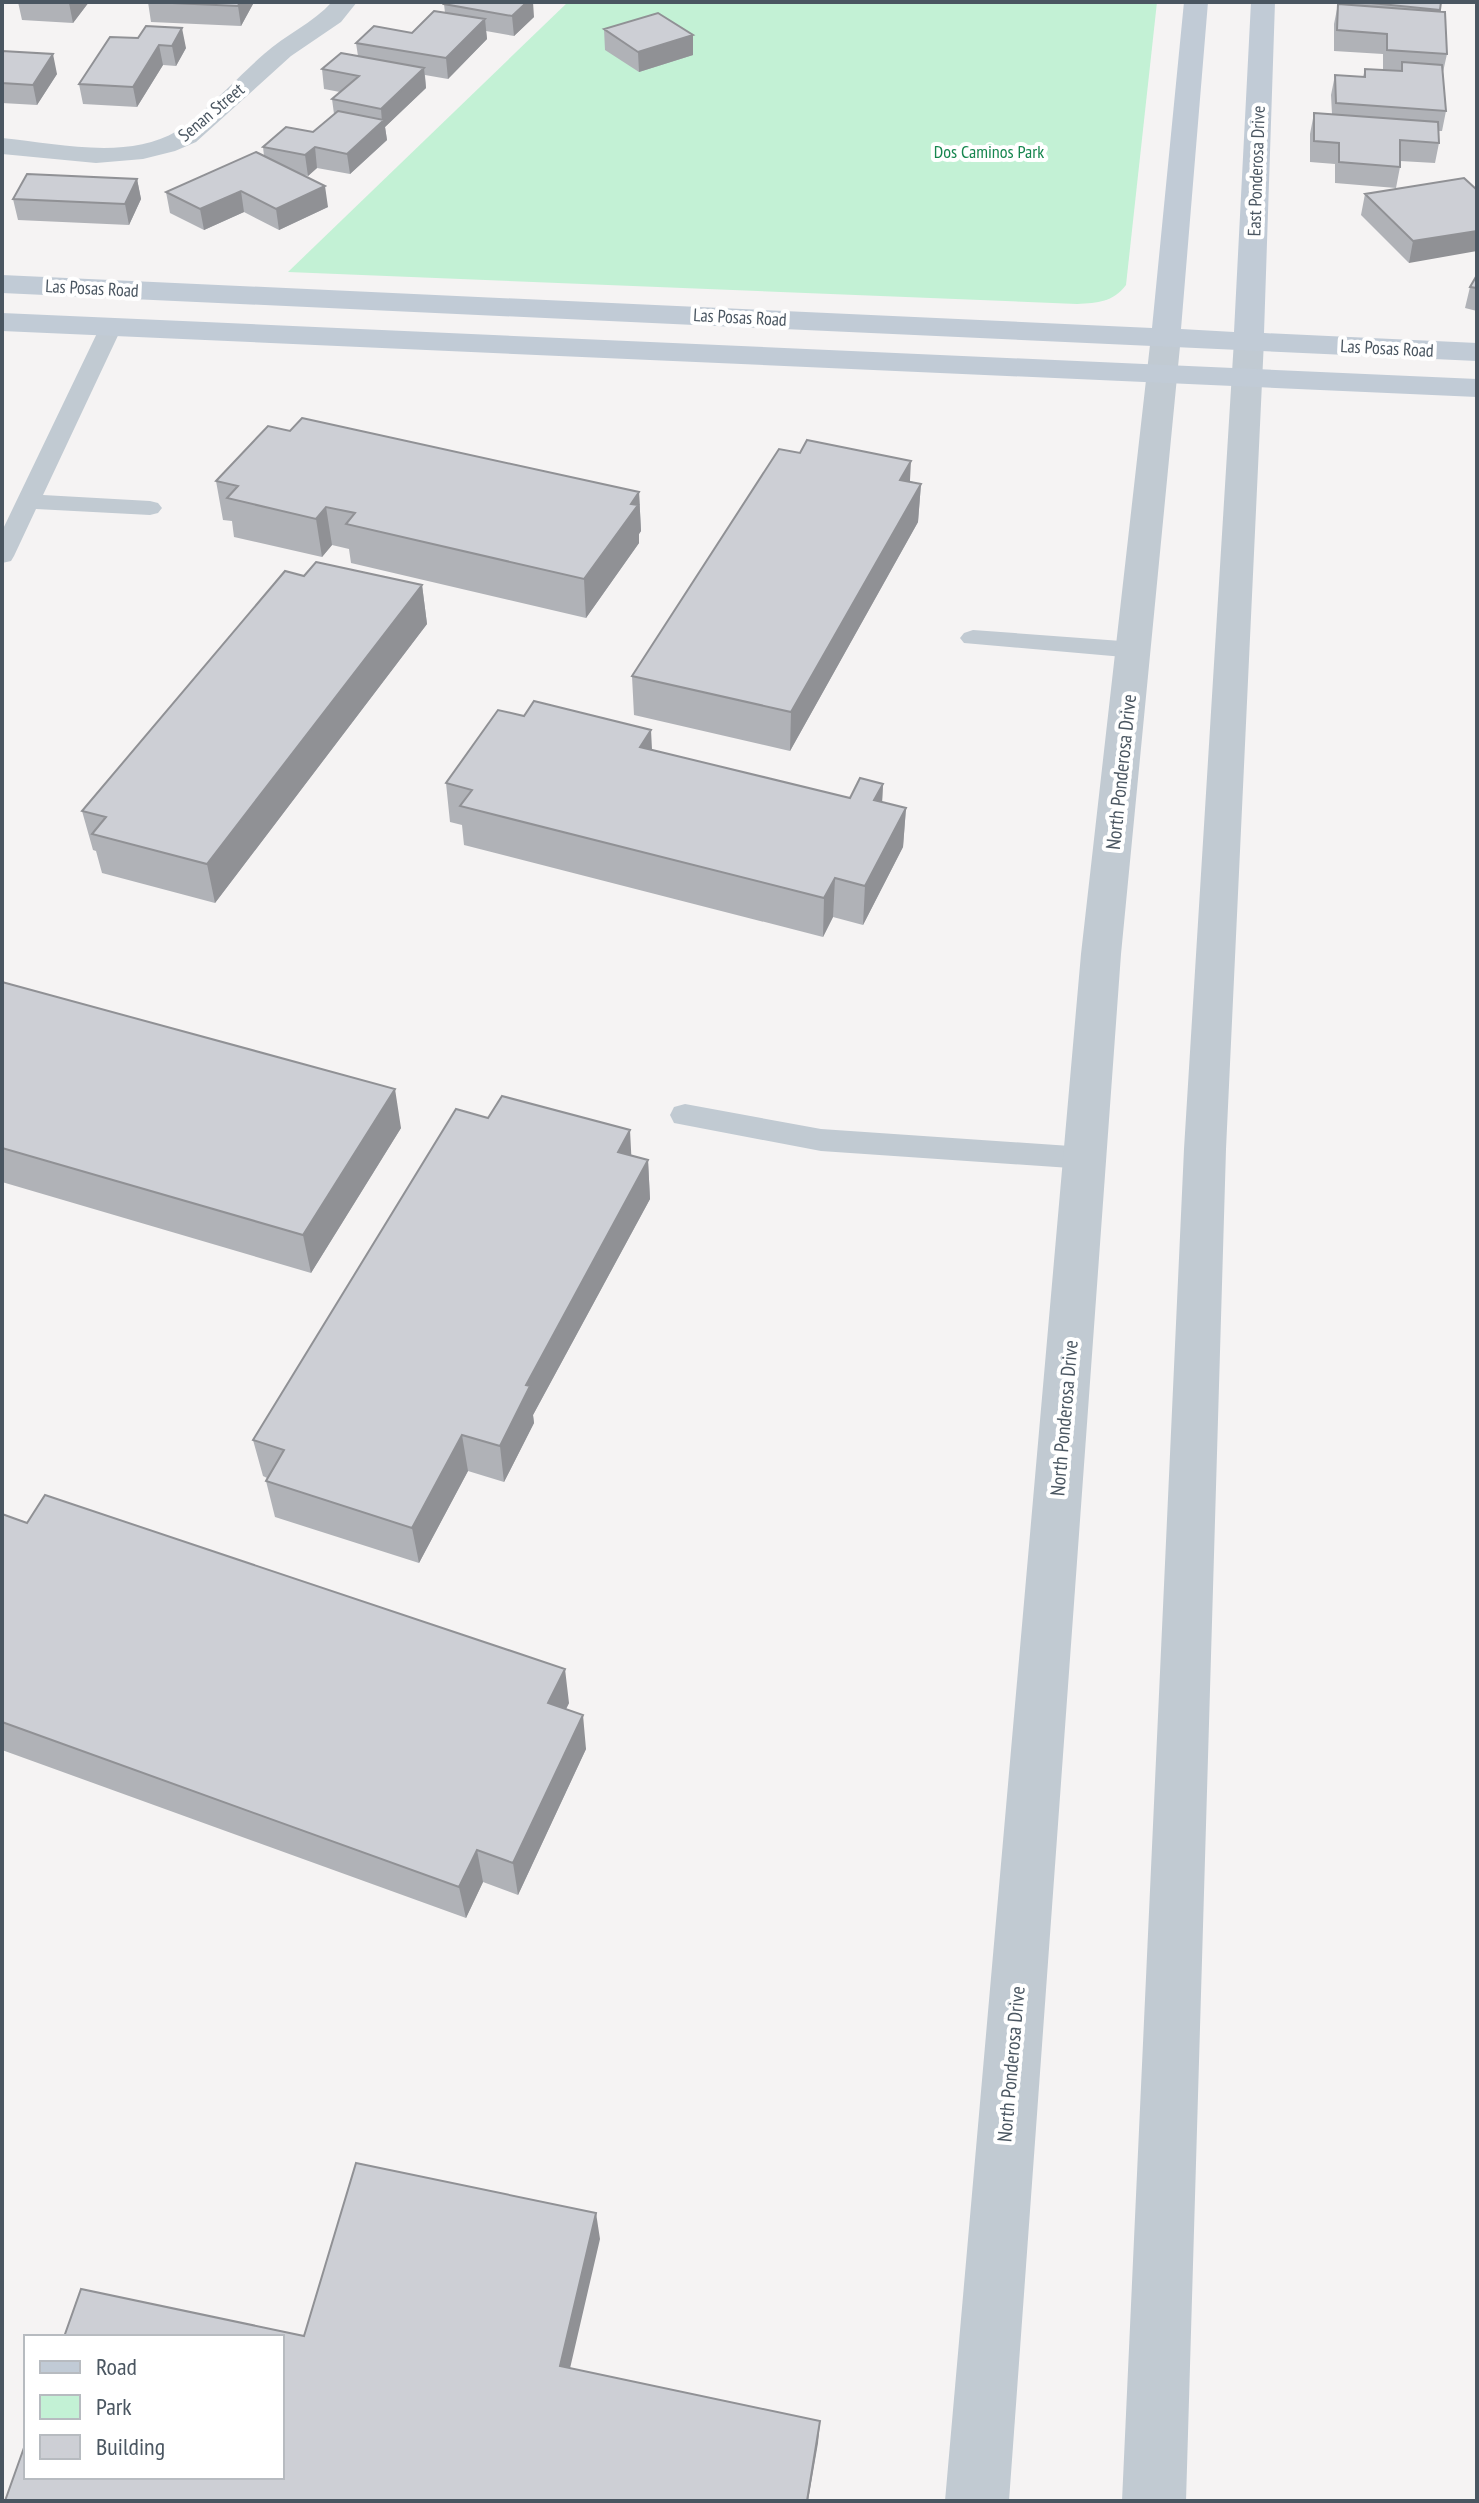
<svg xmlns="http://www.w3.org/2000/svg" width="1479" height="2503" viewBox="0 0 1479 2503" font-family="'PT Sans Narrow',sans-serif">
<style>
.green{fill:#c3f1d5}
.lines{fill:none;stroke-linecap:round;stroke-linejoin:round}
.service{fill:#c1cad2;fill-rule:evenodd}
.minor{fill:#c1cad2;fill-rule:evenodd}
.tertiary{fill:#c1cad2;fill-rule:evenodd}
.secondary{fill:#c1cbd6;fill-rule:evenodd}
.wall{fill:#b0b2b7}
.shaded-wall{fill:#909195}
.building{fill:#cdcfd5;stroke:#909195;stroke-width:2}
.labels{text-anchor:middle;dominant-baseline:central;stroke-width:8;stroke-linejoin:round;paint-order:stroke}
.far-street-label{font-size:18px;fill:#4a5661;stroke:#fff}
.far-park-label{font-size:18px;fill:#17864f;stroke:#fff}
.street-label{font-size:20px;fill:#4a5661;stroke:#fff}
</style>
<rect width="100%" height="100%" fill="#f5f3f3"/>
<path class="green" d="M568 2H1157L1126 285C1113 302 1098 303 1077 304L288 272Z"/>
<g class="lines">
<path class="service" d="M111 321 122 327 43 495 150 501 158 503 162 508 158 513 150 515 36 509 14 556 11 561 2 563V531L100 327Z
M973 630 1135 642 1144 645 1148 650 1144 655 1135 658 964 643 960 638 964 633Z
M685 1104 821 1129 1085 1147 1096 1150 1100 1158 1096 1166 1085 1169 821 1151 674 1123 670 1115 674 1107Z"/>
<path class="minor" d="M332 2H357L341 22 291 56 196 142 175 151 143 159 96 163 2 154V138C56 143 127 161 177 131 203 115 240 75 264 54 285 35 313 23 332 2Z"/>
<path class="tertiary" d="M1166 327 1177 330 1181 336 1121 954 1009 2501H945L1081 954 1151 336 1155 330Z
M1249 331 1260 334 1264 340 1226 1149 1186 2501H1122L1184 1149 1234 340 1238 334Z"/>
<path class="secondary" d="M1184 2H1208L1181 329 1234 332 1251 2H1275L1264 333 1477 343V361L2 293V275L1152 328Z
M2 313 1477 379V397L2 331Z"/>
</g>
<path class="wall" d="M7 2H89L73 23 22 20 18 2Z
M100 2H136L134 4Z
M148 2H252L253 4 241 26 151 22Z
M1340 2H1441L1439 12 1447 54 1443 72 1446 111 1442 131H1439V143L1435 163 1400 161V167L1396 188 1335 183V164L1310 162V134L1314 113 1332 114 1331 95 1335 75 1363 77 1365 69 1383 70V54L1334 51V24L1338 4H1339Z
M444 4 534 17 514 36 486 31 487 39 448 79 425 75 426 88 385 127 387 140 350 174 317 168 308 176 303 175 328 207 279 230 244 212 204 230 170 213 166 192 264 156 263 147 313 132 334 114 332 99 340 92 324 89 322 69 358 56 356 43 412 33 445 13Z
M604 29 693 35V55L639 72 605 50Z
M138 38 186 48 176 66 163 65 137 107 83 104 79 84Z
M2 51 57 74 37 105 2 103Z
M137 179 141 199 129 225 18 220 13 199Z
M1477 190 1409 263 1361 215 1365 194Z
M1477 275V311L1465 308 1470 287Z
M290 431 639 492 641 531 639 534V543L586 618 351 563 349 549 332 545 322 557 234 537 232 521 223 520 216 481Z
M800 453 921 484 918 522 790 751 634 715 632 676Z
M304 576 422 585 427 624 215 903 102 873 96 851 93 850 82 811Z
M652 750 850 798 883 784 882 802 906 808 903 847 863 925 833 917 823 937 464 845 462 825 450 822 446 783Z
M2 982 401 1128 311 1273 2 1182Z
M631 1156 648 1160 650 1199 533 1415 534 1423 504 1482 468 1471 419 1563 275 1517 266 1481 267 1478 263 1476 253 1440Z
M2 1514 569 1703 566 1709 586 1749 518 1895 483 1882 466 1918 2 1750Z"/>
<path class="shaded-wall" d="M70 2H89L73 23 69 3Z
M240 2H252L253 4 241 26 238 6Z
M527 2H533L534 17 514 36 512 16Z
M485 19 487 39 448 79 446 58Z
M182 28 186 48 176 66 172 46Z
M693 35V55L639 72 638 52Z
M159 45 163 65 137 107 133 87Z
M53 54 57 74 37 105 33 85Z
M424 68 426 88 385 127 387 140 350 174 347 154 382 122 381 109Z
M315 147 317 168 308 176 305 155Z
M137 179 141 199 129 225 125 204Z
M325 186 328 207 279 230 276 209Z
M241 191 244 212 204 230 200 209Z
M1477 231V251L1409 263 1413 241Z
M911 461 909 499 900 480Z
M921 484 918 522 790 751 791 712Z
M639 492 641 531 639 534V543L586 618 584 579Z
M326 507 332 545 322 557 316 519Z
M422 585 427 624 215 903 207 864Z
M651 730 653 769 640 747Z
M883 784 881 823 874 800Z
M906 808 903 847 863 925 865 886Z
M835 878 833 917 823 937 824 898Z
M395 1089 401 1128 311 1273 303 1235Z
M630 1130 632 1169 618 1152Z
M648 1160 650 1199 533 1415 534 1423 504 1482 500 1446 526 1385Z
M462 1435 468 1471 419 1563 412 1528Z
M565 1669 569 1703 552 1737 548 1703Z
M583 1715 586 1749 518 1895 513 1863Z
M477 1850 483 1882 466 1918 459 1887Z
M596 2213 600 2239 565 2390 560 2366Z
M820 2421 818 2443 808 2501H807Z"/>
<path class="building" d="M150 2H240L238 6Z
M446 2H527L512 16 444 4Z
M1361 2H1441L1440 10Z
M1338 4 1445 12 1447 54 1387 50V34L1337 30Z
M434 11 485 19 446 58 356 43 374 26 412 33Z
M658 13 693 35 638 52 604 29Z
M146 26 182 28 172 46 159 45 133 87 79 84 110 37 138 38Z
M2 51 53 54 33 85 2 83Z
M341 53 424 68 381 109 332 99 359 76 322 69Z
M1402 62 1442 65 1446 111 1336 103 1335 75 1365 77V69L1402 71Z
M338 111 384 120 347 154 315 147 305 155 263 147 286 127 313 132Z
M1314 113 1438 122 1439 143 1400 140V167L1339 162V143L1314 141Z
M256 152 325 186 276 209 241 191 200 209 166 192Z
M27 174 137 179 125 204 13 199Z
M1464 178 1477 190V231L1413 241 1365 194Z
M1477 275V288L1470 287Z
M302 418 639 492 631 504 638 505 584 579 346 524 355 513 326 507 316 519 227 498 238 486 216 481 268 426 290 431Z
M807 440 911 461 900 480 921 484 791 712 632 676 779 449 800 453Z
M316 562 422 585 207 864 92 834 106 817 82 811 285 571 304 576Z
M534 701 651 730 640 747 850 798 860 778 883 784 874 800 906 808 865 886 835 878 824 898 460 806 472 790 446 783 498 710 524 716Z
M2 982 395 1089 303 1235 2 1148Z
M502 1096 630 1130 618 1152 648 1160 526 1385 530 1386 500 1446 462 1435 412 1528 266 1481 284 1450 253 1440 456 1109 488 1118Z
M45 1495 565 1669 548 1703 583 1715 513 1863 477 1850 459 1887 2 1722V1514L27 1523Z
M356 2163 596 2213 560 2366 820 2421 807 2501H5L26 2442V2477H282V2337H64L81 2289 304 2336Z"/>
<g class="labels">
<g class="far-street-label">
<text transform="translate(211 112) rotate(-40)">Senan Street</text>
<text transform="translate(1256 171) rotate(-88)">East Ponderosa Drive</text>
<text transform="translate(92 288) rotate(3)">Las Posas Road</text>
<text transform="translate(740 317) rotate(3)">Las Posas Road</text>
<text transform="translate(1387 348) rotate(3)">Las Posas Road</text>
</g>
<g class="far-park-label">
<text x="989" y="151">Dos Caminos Park</text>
</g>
<g class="street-label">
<text transform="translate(1121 772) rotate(-84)">North Ponderosa Drive</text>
<text transform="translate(1064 1418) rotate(-85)">North Ponderosa Drive</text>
<text transform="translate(1011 2064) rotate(-85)">North Ponderosa Drive</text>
</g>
</g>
<rect width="1479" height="2503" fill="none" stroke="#4a5661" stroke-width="8"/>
<rect x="24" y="2335" width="260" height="144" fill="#ffffff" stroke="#b7bbc0" stroke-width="2"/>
<rect x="40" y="2361" width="40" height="12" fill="#c1cbd6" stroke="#b7bbc0" stroke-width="2"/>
<text x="96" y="2375" font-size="24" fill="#4a5661">Road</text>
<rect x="40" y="2395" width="40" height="24" fill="#c3f1d5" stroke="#b7bbc0" stroke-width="2"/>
<text x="96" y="2415" font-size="24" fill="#4a5661">Park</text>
<rect x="40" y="2435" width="40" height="24" fill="#cdcfd5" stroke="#b7bbc0" stroke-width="2"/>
<text x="96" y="2455" font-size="24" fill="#4a5661">Building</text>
</svg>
